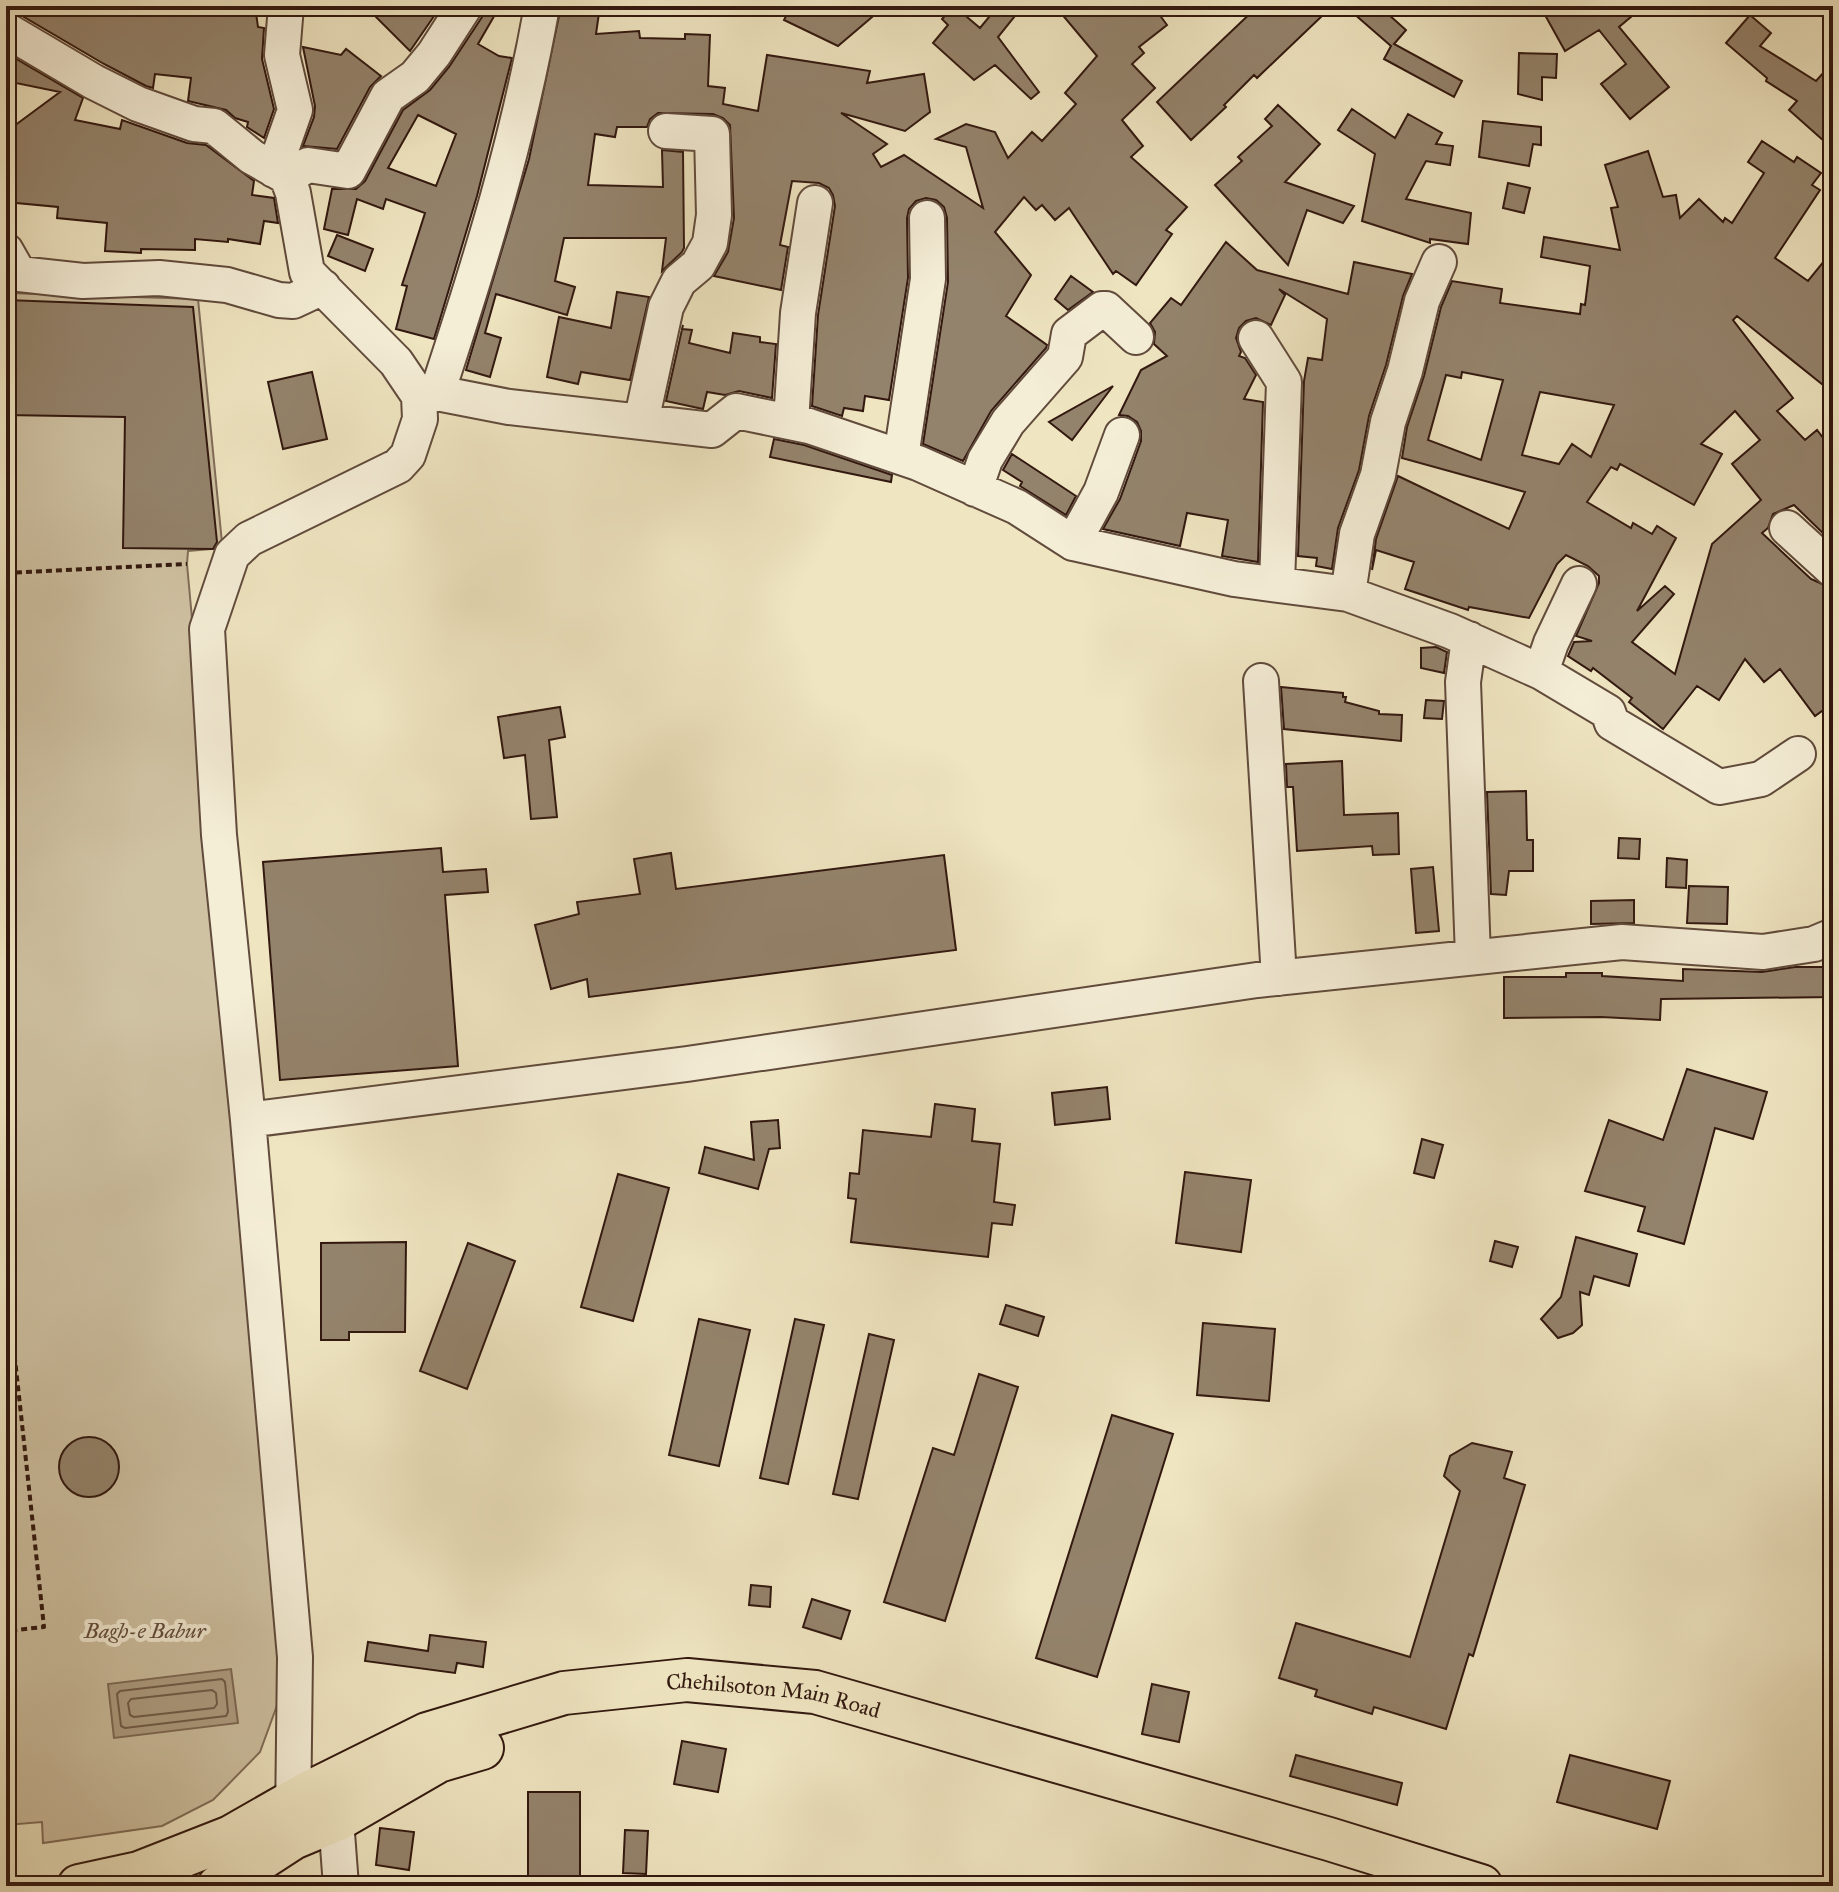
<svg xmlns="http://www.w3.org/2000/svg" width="1839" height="1892" viewBox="0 0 1839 1892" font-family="'IM FELL Great Primer',serif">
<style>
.green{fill:#cfc2a3;stroke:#806d59;stroke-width:2}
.water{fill:#af9f84;stroke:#7d6955;stroke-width:2}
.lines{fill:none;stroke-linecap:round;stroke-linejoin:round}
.shore{stroke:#705c4a;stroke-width:2}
.building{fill:#94836c;stroke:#32180f;stroke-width:2;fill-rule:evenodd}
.minor-casing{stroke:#614b3c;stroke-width:38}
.major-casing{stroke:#32180f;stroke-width:46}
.path{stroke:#32180f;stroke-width:4;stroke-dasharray:6 4;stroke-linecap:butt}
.minor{stroke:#f5eed7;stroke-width:34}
.major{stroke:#efe5c1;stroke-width:42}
.labels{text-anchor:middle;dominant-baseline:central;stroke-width:8;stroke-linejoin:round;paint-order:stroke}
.park-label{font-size:22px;font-style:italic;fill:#614b3b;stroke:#f5eed7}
.street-label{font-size:22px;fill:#32180f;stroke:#f5eed7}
</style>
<rect width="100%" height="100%" fill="#efe5c1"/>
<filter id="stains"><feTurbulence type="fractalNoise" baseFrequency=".0025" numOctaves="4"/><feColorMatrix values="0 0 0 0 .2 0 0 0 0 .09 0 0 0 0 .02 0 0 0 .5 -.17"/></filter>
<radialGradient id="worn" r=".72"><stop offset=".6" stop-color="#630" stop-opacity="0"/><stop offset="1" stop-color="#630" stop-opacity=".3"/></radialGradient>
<path class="green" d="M6 293 198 299 222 543V548L188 551 187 564 285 1633 283 1689 260 1752 213 1800 162 1826 43 1843 42 1822 6 1825Z"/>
<path class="water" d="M231 1669 238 1723 114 1738 108 1684Z"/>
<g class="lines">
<path class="shore" d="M222 1679 225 1682 228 1712 226 1716 125 1728 121 1726 117 1694 120 1691Z
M212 1690 216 1693 217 1704 214 1708 134 1717 130 1715 128 1703 131 1699Z"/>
</g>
<path class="building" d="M22 6H255L258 27 264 28 262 59 274 109 264 138 247 127 248 122 235 118 226 110 188 101 191 78 155 74 153 88 146 86 104 64 19 14Z
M365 6H441L410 51Z
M485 6H500L478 44 499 56 512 58 477 196 434 339 396 329 407 286 402 285 425 213 386 199 383 209 357 199 348 235 324 229 332 189H356L365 181 403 110 430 90 449 67 482 17ZM418 115 456 134 436 186 388 168Z
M561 6H600L596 34 639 31 640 38 685 39V34L710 35 708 86 725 88 723 104 758 111 767 55 870 71 867 83 924 74 930 112 905 131 841 113 887 144 873 154 881 167 904 155 983 208 966 147 936 139 966 124 995 132 1008 158 1032 132 1042 141 1076 104 1065 93 1097 56 1055 6H1153L1167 25 1139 47 1144 53 1132 64 1155 88 1122 120 1143 146 1131 157 1187 207 1166 230 1172 234 1136 285 1116 271 1113 274 1069 208 1055 220 1042 205 1036 210 1024 197 995 232 1031 275 1006 316 1047 345 1046 348 991 411 963 461 923 444 948 282 947 218 944 207 936 200 926 198 916 201 909 209 907 218 908 278 889 400 865 396 863 411 844 408 842 416 812 406 818 315 835 206 833 195 829 188 819 183 792 181 780 245 788 247 781 290 714 276 728 252 734 218 730 125 723 118 713 114 658 113 650 119 647 127H617L615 137 595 134 588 185 663 187 662 150 683 152 684 248 682 252 662 271 666 238H564L555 281 575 287 567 315 496 294 485 333 501 338 490 377 466 370 529 159Z
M791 6H836L845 13 853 6H885L838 46 784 20Z
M954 6 980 28 998 6H1023L998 37 1039 92 1031 99 995 65 974 80 933 43 948 25 942 19Z
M1258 6H1313L1323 15 1257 78 1254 75 1224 105 1226 107 1191 140 1157 102Z
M1345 6H1379L1406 30 1394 44 1462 81 1454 97 1384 59 1391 46Z
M1540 6H1644L1619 27 1669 87 1630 119 1601 84 1626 64 1599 30 1565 51Z
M1750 15 1771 33 1760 46 1816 81 1833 62V149L1789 110 1797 101 1766 81 1767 78 1726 43Z
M303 47 341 55 346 49 381 76 370 87 337 149 303 146 314 117 315 106Z
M6 53 83 98 75 120 120 129 122 120 187 143 206 145 254 181 252 195 274 198 278 223 264 221 260 244 228 239V242L195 239V250L141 249V253L105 251 107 223 57 218 58 207 6 202V132L60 92 6 81Z
M1519 53 1557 54 1556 78 1542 77V100L1518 94Z
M1278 105 1320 144 1285 182 1354 206 1343 223 1307 210 1288 265 1215 185 1242 161 1238 157 1272 126 1265 119Z
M1352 109 1395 138 1408 114 1442 133 1436 144 1453 146 1450 165 1426 161 1406 199 1471 213 1468 244 1430 239V243L1362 221 1375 154 1338 130Z
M1483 121 1541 127V145L1533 144 1529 166 1479 157Z
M1762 141 1794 162 1797 157 1821 173 1812 185 1820 190 1775 258 1808 281 1833 250V393L1737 316 1733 320 1793 398 1777 411 1805 440 1817 430 1833 451V543L1794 505 1773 514 1768 528 1762 533 1811 579 1833 589V703L1815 716 1780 669 1764 682 1745 659 1719 700 1697 686 1663 729 1629 702 1632 698 1593 668 1591 671 1568 656 1574 642 1592 641 1576 636 1599 583V576L1588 566 1566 555 1557 564 1529 618 1469 607 1468 610 1405 589 1414 562 1376 550 1372 570 1376 539 1398 476 1509 529 1525 492 1402 458 1407 427 1424 376 1441 307 1452 281 1502 289 1500 303 1580 314 1581 304 1585 305 1590 266 1541 257 1544 237 1620 250 1611 208 1618 207 1605 165 1648 151 1663 197 1676 195 1680 218 1699 199 1723 222 1725 218 1732 223 1764 173 1748 162ZM1462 372 1503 380 1481 460 1428 440 1446 375 1461 378ZM1540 392 1614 405 1591 457 1572 444 1559 464 1522 455ZM1735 411 1760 440 1732 464 1761 500 1712 544 1675 674 1632 642 1674 594 1665 586 1637 611 1676 538 1657 526 1652 534 1633 523 1631 528 1587 502 1611 467 1617 470 1620 464 1694 505 1722 454 1701 444Z
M1508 183 1530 188 1524 213 1503 208Z
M337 235 373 249 365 271 328 256Z
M1226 242 1257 270 1348 294 1354 262 1412 274 1403 296 1386 365 1369 416 1359 470 1338 528 1332 569 1316 566 1317 558 1298 556 1304 381 1308 358 1322 360 1327 319 1279 289 1285 295 1271 325 1256 318 1246 321 1239 328 1236 338 1241 352 1239 356 1245 358 1256 375 1244 399 1263 402 1258 562 1222 556 1228 520 1187 513 1180 546 1103 529 1120 499 1141 441V431L1137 422 1128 416 1119 415 1141 370 1167 356 1154 344 1155 332 1150 323 1171 298 1181 305Z
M1071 276 1093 292 1068 310 1055 299Z
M617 292 649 297 630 380 581 372 578 384 547 377 559 317 611 328Z
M6 300 193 307 217 542 213 549 123 548 125 417 6 415Z
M683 325 682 329 692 330 689 343 730 353 733 333 760 337V342L776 344 772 398 739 391 725 395 707 392 703 409 666 401Z
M312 372 327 439 283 449 268 382Z
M1113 386 1072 440 1049 422Z
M774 439 804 445 892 475 891 482 770 457Z
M1012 454 1076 496 1066 515 1020 486 1022 482 1003 470Z
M1436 647 1447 652 1444 673 1421 668V648Z
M1281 687 1343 693V697H1346L1345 702 1379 711V714L1402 715 1401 741 1284 729Z
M1426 700 1444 701 1442 719 1424 718Z
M560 707 565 737 549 740 557 817 531 819 525 755 504 758 498 717Z
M1342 761 1344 815 1398 813 1399 854 1373 855 1372 846 1297 851 1293 787H1287L1286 764Z
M1526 791 1527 840H1533V871H1509L1506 895 1491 894 1487 792Z
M1619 838 1640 839 1639 859 1618 858Z
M441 848 443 872 486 869 488 892 445 895 458 1066 280 1080 263 862Z
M671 853 676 889 944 855 956 950 589 997 587 979 551 989 535 925 579 914 577 902 640 894 634 859Z
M1667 858 1687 860 1686 888 1666 887Z
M1433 867 1439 931 1416 933 1411 869Z
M1689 886 1728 887 1727 924 1687 923Z
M1634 900V923L1591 924V901Z
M1795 967H1833V997L1661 999 1660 1020 1601 1017 1504 1018V977H1566V973H1602V976L1683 981V969L1762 972Z
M1687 1069 1767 1092 1753 1139 1715 1128 1684 1244 1638 1231 1645 1207 1585 1191 1609 1120 1663 1140Z
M1107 1087 1110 1119 1055 1125 1052 1093Z
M935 1104 975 1109 972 1141 1000 1144 994 1202 1015 1205 1012 1225 992 1223 988 1257 851 1242 856 1199 848 1198 850 1173 859 1174 863 1130 931 1137Z
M778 1120 780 1148 769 1149 758 1189 699 1173 705 1147 754 1160 751 1122Z
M1422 1139 1443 1145 1434 1178 1414 1173Z
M1185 1172 1251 1180 1241 1252 1176 1243Z
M618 1174 669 1188 633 1321 581 1307Z
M1576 1237 1637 1254 1629 1286 1594 1276 1589 1295 1580 1292 1582 1325 1573 1333 1558 1338 1541 1319 1561 1297Z
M1495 1241 1518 1247 1512 1267 1490 1261Z
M406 1242 405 1332H349V1340H321V1243Z
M468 1243 515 1261 467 1389 420 1371Z
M1006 1305 1044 1317 1038 1336 1000 1324Z
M699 1319 750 1330 719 1466 669 1455Z
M795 1319 824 1325 788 1484 760 1478Z
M1203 1323 1275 1329 1269 1401 1197 1395Z
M869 1334 894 1340 858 1499 833 1494Z
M979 1374 1018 1387 945 1621 884 1602 933 1448 954 1455Z
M1112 1415 1173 1434 1097 1677 1036 1658Z
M59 1467a30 30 0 1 1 60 0a30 30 0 1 1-60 0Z
M1472 1443 1512 1452 1504 1478 1525 1485 1473 1656 1469 1654 1446 1729 1374 1707 1372 1714 1315 1696 1317 1690 1279 1678 1296 1623 1410 1657 1460 1491 1444 1476 1450 1456Z
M751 1585 771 1587 770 1607 749 1605Z
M812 1599 850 1611 841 1639 803 1627Z
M430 1635 486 1642 483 1667 457 1663 455 1673 365 1661 368 1642 428 1651Z
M1152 1684 1189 1692 1179 1742 1142 1734Z
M682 1741 726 1749 718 1792 674 1784Z
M1296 1755 1402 1783 1397 1805 1290 1776Z
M1570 1755 1670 1781 1657 1829 1557 1802Z
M528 1792H580V1886H528Z
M380 1828 414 1832 409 1870 376 1865Z
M625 1830 648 1831 646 1874 623 1873Z"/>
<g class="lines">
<defs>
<path id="minor" d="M6 30 94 82 138 104 194 124 214 126 252 157 287 177 293 193 307 272 396 362 419 396 420 419 408 455 398 466 249 539 232 555 207 629 219 835 248 1120 295 1657 293 1821
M274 170 295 110 282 55 286 6
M287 177 308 165 348 171 388 96 415 77 434 54 465 6
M6 251 19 274 83 281 159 278 227 285 279 300 293 301 323 287
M1256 338 1284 382 1277 584
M437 393C480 263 518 141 542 6
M419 396 437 393 509 407 712 430 736 411 809 426 918 463 1017 507 1073 543 1234 579 1348 594 1450 631 1541 672 1608 712 1612 723 1719 787 1761 779 1798 754
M641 422 666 307 679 281 698 265 710 243 714 215 712 134 666 131
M791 422 798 313 815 203
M901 457 928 279 927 218
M975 489 985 460 1008 422 1065 357 1069 334 1102 309H1106L1136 337
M1787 528 1833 570
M1073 543 1101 492 1122 435
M1348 594 1357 534 1378 475 1388 422 1405 371 1422 301 1439 262
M1469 639 1463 682 1473 957
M1541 672 1551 643 1579 584
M1261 681 1279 978
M248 1120 687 1064 1257 980 1622 942 1763 952 1814 944 1833 936
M336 1820 341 1886"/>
<g id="major">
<path id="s1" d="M79 1886 139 1873 231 1837 308 1793 427 1734 564 1693 687 1680 815 1692 1329 1839 1481 1886"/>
<path d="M219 1886 293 1838 336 1820 438 1761 482 1748"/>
</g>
</defs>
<use href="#minor" class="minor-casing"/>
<use href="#major" class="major-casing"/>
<path class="path" d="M6 573 187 564
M6 1276 44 1627 6 1631"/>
<use href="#minor" class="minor"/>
<use href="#major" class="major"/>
</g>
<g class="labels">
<g class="park-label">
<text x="145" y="1630">Bagh-e Babur</text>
</g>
<g class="street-label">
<text stroke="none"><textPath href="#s1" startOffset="736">Chehilsoton Main Road</textPath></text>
</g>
</g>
<rect width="1839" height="1892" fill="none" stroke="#efe5c1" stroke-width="32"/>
<rect x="8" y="8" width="1823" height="1876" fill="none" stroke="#32180f" stroke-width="4"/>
<rect x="16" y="16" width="1807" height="1860" fill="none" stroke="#32180f" stroke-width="2"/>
<rect width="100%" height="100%" filter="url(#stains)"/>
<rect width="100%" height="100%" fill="url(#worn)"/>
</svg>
